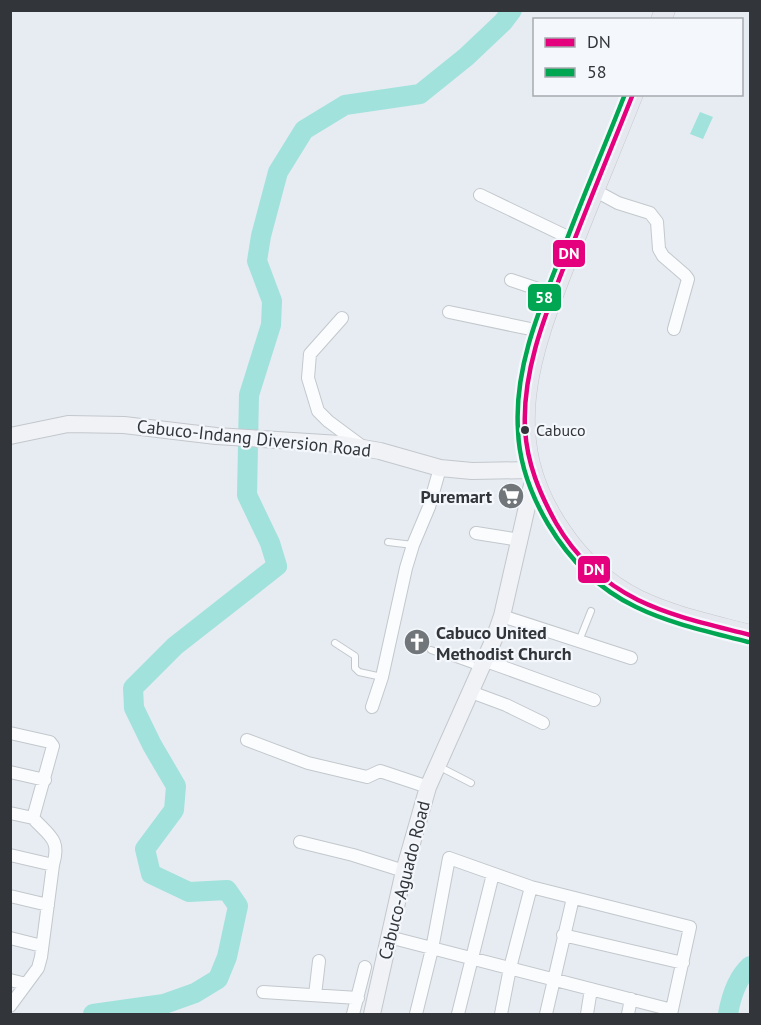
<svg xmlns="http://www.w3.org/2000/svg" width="761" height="1025" viewBox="0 0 761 1025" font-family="'PT Sans',sans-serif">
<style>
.water{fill:#a1e2dc}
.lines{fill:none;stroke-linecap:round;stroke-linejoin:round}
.river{stroke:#a1e2dc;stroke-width:20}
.lane-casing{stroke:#c3c8cd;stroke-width:8}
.street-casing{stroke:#c3c8cd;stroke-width:14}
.secondary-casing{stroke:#c3c8cd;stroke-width:18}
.primary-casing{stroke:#c5c8cb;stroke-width:21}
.lane{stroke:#fbfcfd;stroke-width:6}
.street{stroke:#fbfcfd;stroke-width:12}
.secondary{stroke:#f1f2f6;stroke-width:16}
.primary{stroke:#e6e8ef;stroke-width:20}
.bus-1-casing{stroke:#f4f8fd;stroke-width:9}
.bus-2-casing{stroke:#f4f8fd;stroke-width:9}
.bus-1{stroke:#e5007d;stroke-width:4.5}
.bus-2{stroke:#00a651;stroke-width:4.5}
.bus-dot{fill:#32363b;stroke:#f4f8fd;stroke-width:2}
.labels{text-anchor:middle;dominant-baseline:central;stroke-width:4.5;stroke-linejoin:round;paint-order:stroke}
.bus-label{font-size:16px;fill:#32363b;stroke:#f4f8fd;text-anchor:start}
.street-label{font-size:18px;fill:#32363b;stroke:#f4f8fd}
.poi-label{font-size:18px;font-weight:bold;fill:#32363b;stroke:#f4f8fd;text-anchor:end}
.line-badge{stroke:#f4f8fd;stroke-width:2}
.badge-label{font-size:16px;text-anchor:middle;font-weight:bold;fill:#fff}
</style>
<rect width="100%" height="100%" fill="#e6ecf2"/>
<path class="water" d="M700 112 713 117 703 139 690 134Z"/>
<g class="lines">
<path class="river" d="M93 1014 164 1004 195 993 218 979 227 957 238 906 227 890 189 892 151 874 145 849 174 810 176 786 152 745 134 708 133 688 175 646 277 566 270 543 247 495 249 395 271 325 272 301 257 261 261 236 278 172 304 130 345 105 420 94 466 57 503 22 512 10
M728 1014C731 997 737 978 750 966"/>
<defs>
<path id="lane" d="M388 542 413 545
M579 641 591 611
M335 643 355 656V668L359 672 382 677
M431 650 481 668
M438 766 471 783"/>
<path id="street" d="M594 190 618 203 650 213 657 222 659 249 663 256 685 275 688 279 674 329
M480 195 574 240
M511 280 553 294
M449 312 540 331
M342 318 310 354 308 378 318 411 328 421 363 447
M476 533 520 540
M502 616 631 658
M486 661 594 700
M471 692 506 705 543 723
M372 707 382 677 406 568 413 545 429 507 440 468
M10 733 50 742 53 746 33 818C49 836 61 839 53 865L41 957 38 968 10 1006
M247 740 308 763 367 777 380 771 428 787
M10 772 45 780
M10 813 33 818
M300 842 353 855 404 871
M10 855 53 865
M10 896 48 905
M563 935 683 963
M389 937 672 1010
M10 938 42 946
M10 980 26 984
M263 992 358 998
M315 995 319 961
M353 1014 365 967
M416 1014 432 949 449 858 531 887 690 927 671 1014
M458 1014 493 874
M501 1014 510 968 531 887
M546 1014 573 898
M587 1014 591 989
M628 1014 631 999"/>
<path id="secondary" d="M10 436 68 424 124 425 216 436 340 444 380 451 440 468 472 471 532 470
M372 1014 404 871 428 787 494 639 502 616 534 476"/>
<path id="primary" d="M661 20 665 10
M633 94C611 150 588 204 567 259 530 353 497 439 561 531 581 561 606 584 638 600 673 617 713 625 750 635"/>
</defs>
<use href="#lane" class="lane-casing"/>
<use href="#street" class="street-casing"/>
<use href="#secondary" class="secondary-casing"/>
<use href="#primary" class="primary-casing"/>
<use href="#lane" class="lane"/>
<use href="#street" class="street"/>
<use href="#secondary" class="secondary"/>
<use href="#primary" class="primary"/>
<defs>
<path id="bus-1" d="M633 94C611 149 588 204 567 259 546 313 522 370 525 429 527 464 540 494 556 523 575 556 604 583 638 600 673 617 712 625 750 635"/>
<path id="bus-2" d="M625 94C604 148 581 201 561 255 539 310 514 369 518 430 519 464 531 495 548 524 569 559 598 589 636 607 671 624 710 632 748 642"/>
</defs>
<use href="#bus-1" class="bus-1-casing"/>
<use href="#bus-2" class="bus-2-casing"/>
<use href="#bus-1" class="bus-1"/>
<use href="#bus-2" class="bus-2"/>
</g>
<defs>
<symbol id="supermarket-disc" viewBox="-11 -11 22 22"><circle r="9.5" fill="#71767b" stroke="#f4f8fd"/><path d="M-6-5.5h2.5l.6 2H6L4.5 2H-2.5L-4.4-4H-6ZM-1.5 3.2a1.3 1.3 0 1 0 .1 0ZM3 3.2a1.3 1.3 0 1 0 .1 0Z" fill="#fff"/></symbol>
<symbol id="church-disc" viewBox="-11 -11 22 22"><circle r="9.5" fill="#71767b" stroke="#f4f8fd"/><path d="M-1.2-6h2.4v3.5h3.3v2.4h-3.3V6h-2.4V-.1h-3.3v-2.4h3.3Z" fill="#fff"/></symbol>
</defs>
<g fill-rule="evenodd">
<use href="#supermarket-disc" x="496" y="481" width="30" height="30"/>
<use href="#church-disc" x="402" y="627" width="30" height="30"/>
</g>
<circle class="bus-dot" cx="525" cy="430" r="5"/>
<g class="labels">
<g class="bus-label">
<text x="536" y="430">Cabuco</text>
</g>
<g class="street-label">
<text transform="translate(254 438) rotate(6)">Cabuco-Indang Diversion Road</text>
<text transform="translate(404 880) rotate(-76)">Cabuco-Aguado Road</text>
</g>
<g class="poi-label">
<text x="492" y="496">Puremart</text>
<text x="436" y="632" text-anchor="start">Cabuco United<tspan x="436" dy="21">Methodist Church</tspan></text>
</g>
</g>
<g class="line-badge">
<rect x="552" y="239" width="34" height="29" rx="6" fill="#e5007d"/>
<rect x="527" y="283" width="35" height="29" rx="6" fill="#00a651"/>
<rect x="577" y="555" width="34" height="29" rx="6" fill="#e5007d"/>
</g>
<g class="badge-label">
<text x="569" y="259">DN</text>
<text x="544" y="303">58</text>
<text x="594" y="575">DN</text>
</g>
<rect width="761" height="1025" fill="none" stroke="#32363b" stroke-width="24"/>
<rect x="533" y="18" width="210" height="78" fill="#f4f8fd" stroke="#a6aaaf" stroke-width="1.5"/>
<rect x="545" y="38" width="30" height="9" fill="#e5007d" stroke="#a6aaaf" stroke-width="1.5"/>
<text x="587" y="48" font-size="18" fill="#32363b">DN</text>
<rect x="545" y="68" width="30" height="9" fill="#00a651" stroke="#a6aaaf" stroke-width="1.5"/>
<text x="587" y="78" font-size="18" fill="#32363b">58</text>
</svg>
